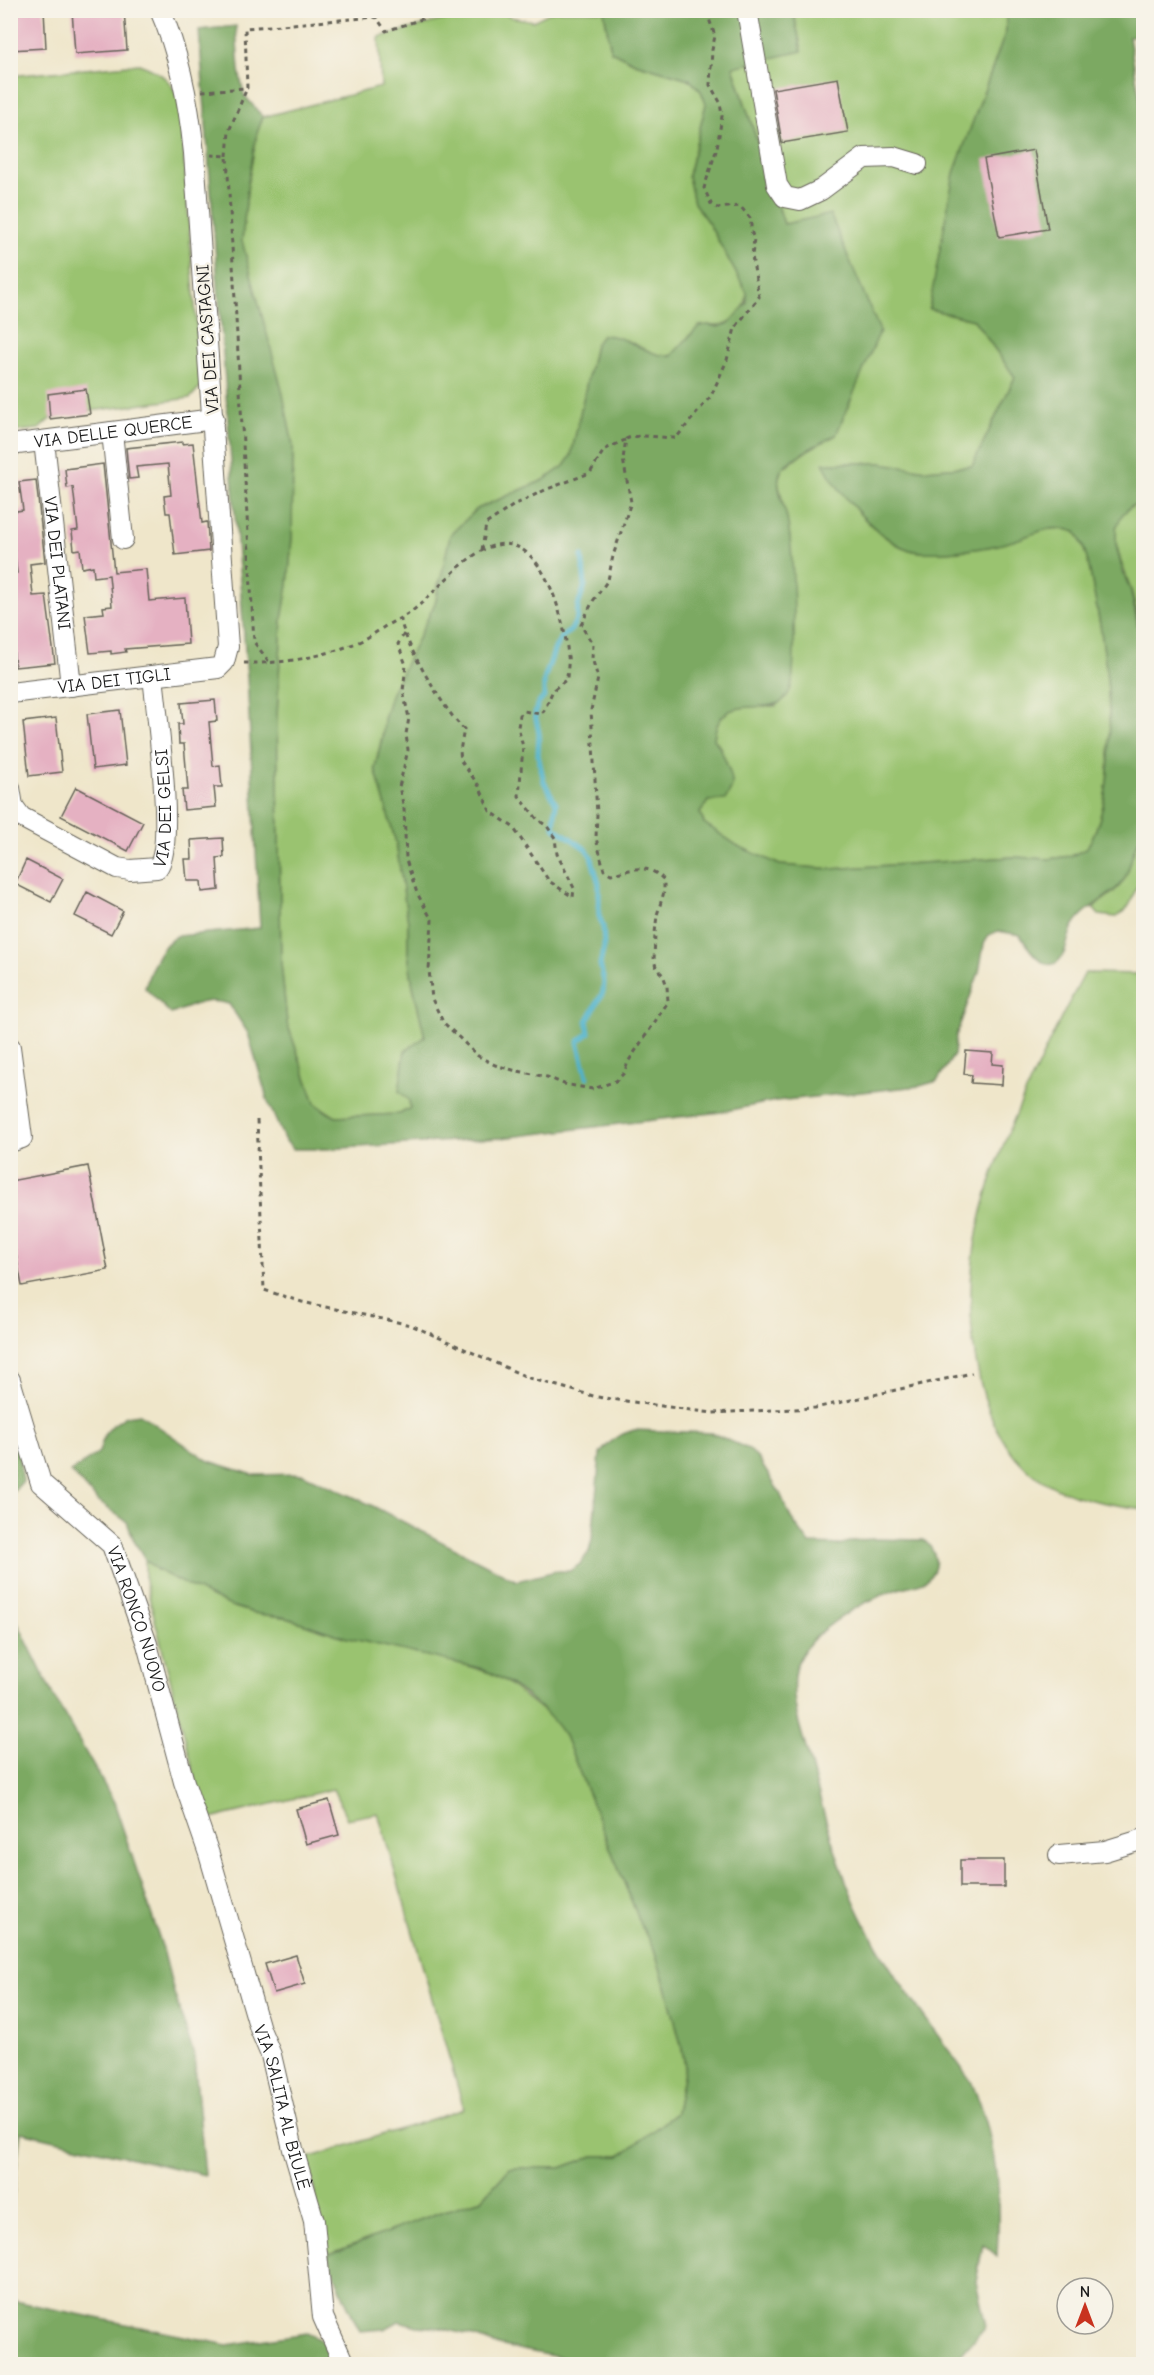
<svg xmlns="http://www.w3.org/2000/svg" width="1154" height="2375" viewBox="0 0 1154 2375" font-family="'Comic Neue',sans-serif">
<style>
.green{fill:#9ac36f;stroke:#5b7046;stroke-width:1.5}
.forest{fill:#7ba962;stroke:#4c623f;stroke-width:1.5}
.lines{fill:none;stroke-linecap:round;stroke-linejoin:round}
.stream{stroke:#4db2cc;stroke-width:5}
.building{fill:#e5b1c2}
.minor-casing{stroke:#666359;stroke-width:22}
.path{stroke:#666359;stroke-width:3;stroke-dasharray:4.5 4.5;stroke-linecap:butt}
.minor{stroke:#fff;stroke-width:20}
.labels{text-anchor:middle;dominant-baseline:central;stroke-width:5;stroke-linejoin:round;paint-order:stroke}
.street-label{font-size:18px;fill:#1c1c1c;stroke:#f7f3e8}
</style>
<rect width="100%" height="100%" fill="#f7f3e8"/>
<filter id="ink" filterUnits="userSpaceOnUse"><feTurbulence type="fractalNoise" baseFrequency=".0167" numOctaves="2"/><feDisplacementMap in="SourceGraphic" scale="12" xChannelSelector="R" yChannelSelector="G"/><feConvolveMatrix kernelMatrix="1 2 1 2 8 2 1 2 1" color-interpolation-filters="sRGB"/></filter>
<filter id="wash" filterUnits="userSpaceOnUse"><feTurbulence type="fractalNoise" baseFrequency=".008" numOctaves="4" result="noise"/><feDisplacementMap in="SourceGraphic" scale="24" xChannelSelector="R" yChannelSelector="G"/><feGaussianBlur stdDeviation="1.35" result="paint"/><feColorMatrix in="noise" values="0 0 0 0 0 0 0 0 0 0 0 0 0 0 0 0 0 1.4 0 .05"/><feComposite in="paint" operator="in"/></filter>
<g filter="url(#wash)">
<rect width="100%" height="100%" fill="#efe6ca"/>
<path class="green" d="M476 11H500L511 17 533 21 553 11H604L611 51 635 63 689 79 701 91 706 104 688 175 694 203 709 224 747 293C746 313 728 330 708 325L688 337 679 350 671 356H659L626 340 595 345 571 456 564 466 544 480 477 509 438 584 436 601 391 695 375 768 396 843 408 922V953L413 986 425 1037 405 1051 399 1091 409 1100 410 1108 400 1114 336 1117 315 1103 287 1023 281 963 277 716 282 619 288 585 292 537 293 446 242 241 248 183 257 133 263 117 381 87 379 37Z
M793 11H1006V31L929 309 974 320 1015 377 972 466 926 470 881 463H824C838 493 880 544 914 551 936 555 984 549 1006 543 1034 536 1046 522 1076 532 1087 550 1090 571 1094 593 1108 658 1124 791 1086 849L1071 856 1048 859 1013 857 831 869 780 865 738 846 704 823 700 813 708 801 731 777 720 747 714 739C715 735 714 728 716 724 725 703 757 706 776 706L791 685 794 645 790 537 778 480 782 469 811 448 836 435 784 224 733 66 802 51Z
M139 64C161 72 174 81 180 105L201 386 190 398 90 411 50 419 39 429 11 432 10 76Z
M1140 503H1143V653C1141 633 1137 612 1132 593 1124 565 1096 516 1140 503Z
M1143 836V882C1132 887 1135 898 1128 907 1125 911 1120 914 1116 917L1099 915 1093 908C1102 900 1115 893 1122 883 1132 869 1130 847 1143 836Z
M1085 973 1143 974V1509C1108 1504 1065 1498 1036 1476 1004 1453 989 1418 980 1381 954 1270 985 1181 1030 1083 1047 1045 1065 1009 1085 973Z
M145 1559 157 1570 231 1606 258 1614 284 1617 344 1637 448 1660 497 1675 553 1719 565 1736 642 1927 654 1950 666 1986 682 2049 685 2066 676 2113 620 2156H594L561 2168H510L482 2199 438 2213 327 2255 308 2158 464 2109 378 1813 347 1819 333 1789 206 1820 145 1581Z"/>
<path class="forest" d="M604 11H793L802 51 733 67 784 224 830 214 880 331 836 435C823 442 789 458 782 469 773 481 784 505 787 518 793 550 793 582 794 614 794 637 795 660 792 683 784 731 720 680 714 739 720 746 734 777 732 786 731 791 727 796 725 800L708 801 700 813 704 823 738 846 780 865 831 869 1013 857 1048 859 1071 856 1086 849C1124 791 1108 658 1094 593 1090 571 1087 550 1076 532 1046 522 1034 536 1006 543 984 549 935 555 914 551 880 543 838 493 823 463H881L926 470 972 466 1015 377 974 320 929 309 954 173 1006 31V11H1143V34L1129 37 1141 105H1144L1143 503 1131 506 1122 515 1116 528V545L1123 572 1131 591 1143 653V836C1129 848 1133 871 1120 885 1107 899 1084 908 1074 925 1069 932 1068 942 1065 951 1051 983 1029 950 1020 935L998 931 989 935 984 944 979 972 956 1036 954 1055 937 1081 920 1086 776 1101 721 1112 501 1138 327 1149H293L284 1139 268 1102 248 1033 229 1004C203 997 195 1005 171 1014L145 988C150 970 160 945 177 936L260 928 247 677 199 30 236 26 239 70 244 95 263 117 257 133 248 182 242 241 283 394 293 446 292 537 288 585 282 619 277 716 281 963 287 1023 315 1103 327 1112 336 1117 400 1114 410 1108 409 1100 399 1091 405 1051 425 1037 413 986 408 953V922L396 843 375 768 383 735 384 719 391 695 436 601 450 535 477 509 544 480 564 466 571 456 595 345 602 335C627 335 646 356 671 356L699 326 708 325 718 327 730 323 747 303V293L709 224 694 203 688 176 706 104 701 91 689 79 635 63 611 51Z
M140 1414 209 1461 254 1475 303 1474 369 1504 517 1581 556 1571H570L580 1564 589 1552 592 1539 600 1454C609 1441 619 1434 634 1430L712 1433 749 1449 759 1460 780 1493 791 1518 810 1544 839 1545 856 1540 873 1539 924 1540C936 1551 941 1567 927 1579 920 1586 907 1586 898 1589 863 1601 798 1635 794 1676 791 1707 804 1739 812 1769 822 1808 833 1848 848 1886 875 1957 927 2019 971 2081 997 2139 1001 2193 997 2256L983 2244 976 2282 986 2326 959 2357 957 2364H592L493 2344 473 2336 441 2328 417 2326 399 2321 385 2329 360 2331 345 2300 327 2255 438 2213 482 2199 510 2168H561L594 2156H620L676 2113 685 2066 682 2049 666 1986 654 1950 642 1927 565 1736C545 1707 512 1681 479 1668L344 1637 284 1617 258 1614 231 1606 201 1592 157 1570 145 1559 134 1541 127 1522 99 1502 71 1472 99 1452 105 1434 113 1425 126 1416Z
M10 1432 15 1434 23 1481 11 1494Z
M11 1609 53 1695 114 1802 163 1949 174 1993 194 2055 205 2175 21 2132 11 2213Z
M10 2300 227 2345 307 2333 327 2343 331 2364H11Z"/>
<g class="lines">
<path class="stream" d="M582 556 585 585 578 606 577 618 571 630 562 637 555 648 544 680V697L537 705 535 714 539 733 538 755 544 782 556 803 554 827 586 849 591 856 599 884V916L603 926 604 947 600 964 604 982 603 992 587 1021 589 1033 578 1042 587 1077
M10 2095 14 2123 10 2148"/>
</g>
<g id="blocks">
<path class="building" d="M10 10H44L46 48 10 50Z
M72 10H124L127 50 75 54Z
M838 78 848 132 782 143 773 89Z
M1034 150 1048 229 999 237 984 159Z
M86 389 90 414 50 419 48 394Z
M182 442V444L193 443 202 523 207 522 209 551 175 555 170 513H166L164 496 171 495 168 464 136 467 138 478 129 479 126 448Z
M103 464 114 572 146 569 149 601 185 598 188 644 125 649 126 652 111 654V651L90 653 85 615 104 613 103 607 112 606 109 575 94 577 93 566 82 568 80 549 74 550 72 531 78 530 73 487 67 488 65 469Z
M36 480 45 562 30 564 33 596 46 595 55 663 15 667 13 645 10 646V573H17L10 512 23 510 19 482Z
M215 700 217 721 209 722 213 766 220 765 222 787H214L216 807 184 810 182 790H188L184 744H179L178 724H183L181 703Z
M120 710 126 765 93 769 87 714Z
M56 718 62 772 29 776 23 722Z
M76 787 143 822 128 851 61 816Z
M223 838 224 857 217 858 219 890 202 892 201 881H187L185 859H192L191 840Z
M26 860 63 879 51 902 15 884Z
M87 892 123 911 111 934 75 916Z
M966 1051 993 1053 992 1064 1003 1065 1002 1085 971 1083 972 1075 964 1074Z
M88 1166 108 1270 22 1286 10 1222V1181Z
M329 1800 339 1835 306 1844 296 1809Z
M960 1860H1004V1887H960Z
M296 1955 305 1984 274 1993 265 1964Z"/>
</g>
</g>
<g filter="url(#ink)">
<use href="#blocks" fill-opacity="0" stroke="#666359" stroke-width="1.5"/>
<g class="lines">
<defs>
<g id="minor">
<path d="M747 10 777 185 785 197 800 200 821 190 864 158 894 157 917 164"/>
<path d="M112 432 123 539"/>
<path id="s1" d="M44 441 71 686"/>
<path id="s2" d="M10 445 214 419"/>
<path id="s3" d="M10 693 218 668 224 662 228 647 194 153C189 104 180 55 160 10"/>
<path id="s4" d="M10 788 13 806 21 817 117 868 130 870 157 868C176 848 156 708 153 676"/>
<path d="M10 1047 22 1138 10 1142"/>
<path id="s5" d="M10 1380 41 1483 112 1545 147 1644 184 1782 209 1854 260 2029 271 2055 293 2149 314 2221 323 2317 344 2364"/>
<path d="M1059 1855 1105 1851 1144 1839"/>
</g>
</defs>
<use href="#minor" class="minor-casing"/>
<path class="path" d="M202 91 247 88 245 28 376 17 386 31 449 10
M211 155 227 156 254 642 270 663
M227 156 229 131 247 88
M482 550 486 524 514 505 545 490 590 473 604 450 625 440
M404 634 398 644 406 665 403 691 409 718 406 734 408 750 399 787 404 808 406 860 417 893 432 920 429 970 432 999 443 1022 478 1056 495 1065 513 1070 547 1077 564 1084 593 1089 616 1081 624 1073 628 1062 668 1002 667 986 663 975 657 969 654 961 655 933 657 915 664 892V880C647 862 633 870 611 874L604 870 596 838 597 814 591 710 598 678 592 658 593 645 581 625 593 601 608 580 613 556 631 502 623 459 626 439C637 433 662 438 676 438L711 396 727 360 735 328 759 297 752 256 754 239 751 231V219L740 206 718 208 712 206 704 188 717 148 722 116 720 102 710 85 712 50 715 36 706 10
M244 663C280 664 318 658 351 645 364 641 376 632 387 625 398 619 410 614 418 606 440 588 469 550 497 545 544 535 565 622 568 656 569 663 567 672 567 679L553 690 544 711 540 714 524 711 520 715 518 727 523 747 519 796 538 820 547 826 555 838 557 854 574 888 573 897 549 881 513 827 490 811 479 786 461 761 460 751 464 729C449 718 398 634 401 617
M257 1120 264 1290 302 1302 411 1325 529 1378 597 1397 712 1413 815 1408 972 1373"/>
<use href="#minor" class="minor"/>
</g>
</g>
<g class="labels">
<g class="street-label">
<text transform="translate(208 339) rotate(-94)">VIA DEI CASTAGNI</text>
<text stroke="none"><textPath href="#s2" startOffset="104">VIA DELLE QUERCE</textPath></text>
<text stroke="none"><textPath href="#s1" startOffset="123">VIA DEI PLATANI</textPath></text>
<text stroke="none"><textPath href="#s3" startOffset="105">VIA DEI TIGLI</textPath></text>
<text stroke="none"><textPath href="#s4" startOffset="242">VIA DEI GELSI</textPath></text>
<text stroke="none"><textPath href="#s5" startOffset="280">VIA RONCO NUOVO</textPath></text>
<text stroke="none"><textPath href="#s5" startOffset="790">VIA SALITA AL BIULÈ</textPath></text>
</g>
</g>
<rect width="1154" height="2375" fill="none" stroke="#f7f3e8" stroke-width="36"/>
<g transform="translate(1085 2306)"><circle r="28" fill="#f7f3e8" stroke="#9f9d96" stroke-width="1.5"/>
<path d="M0-4.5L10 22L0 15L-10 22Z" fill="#c8321e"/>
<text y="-9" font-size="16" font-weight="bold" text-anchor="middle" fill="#1c1c1c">N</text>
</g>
</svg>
